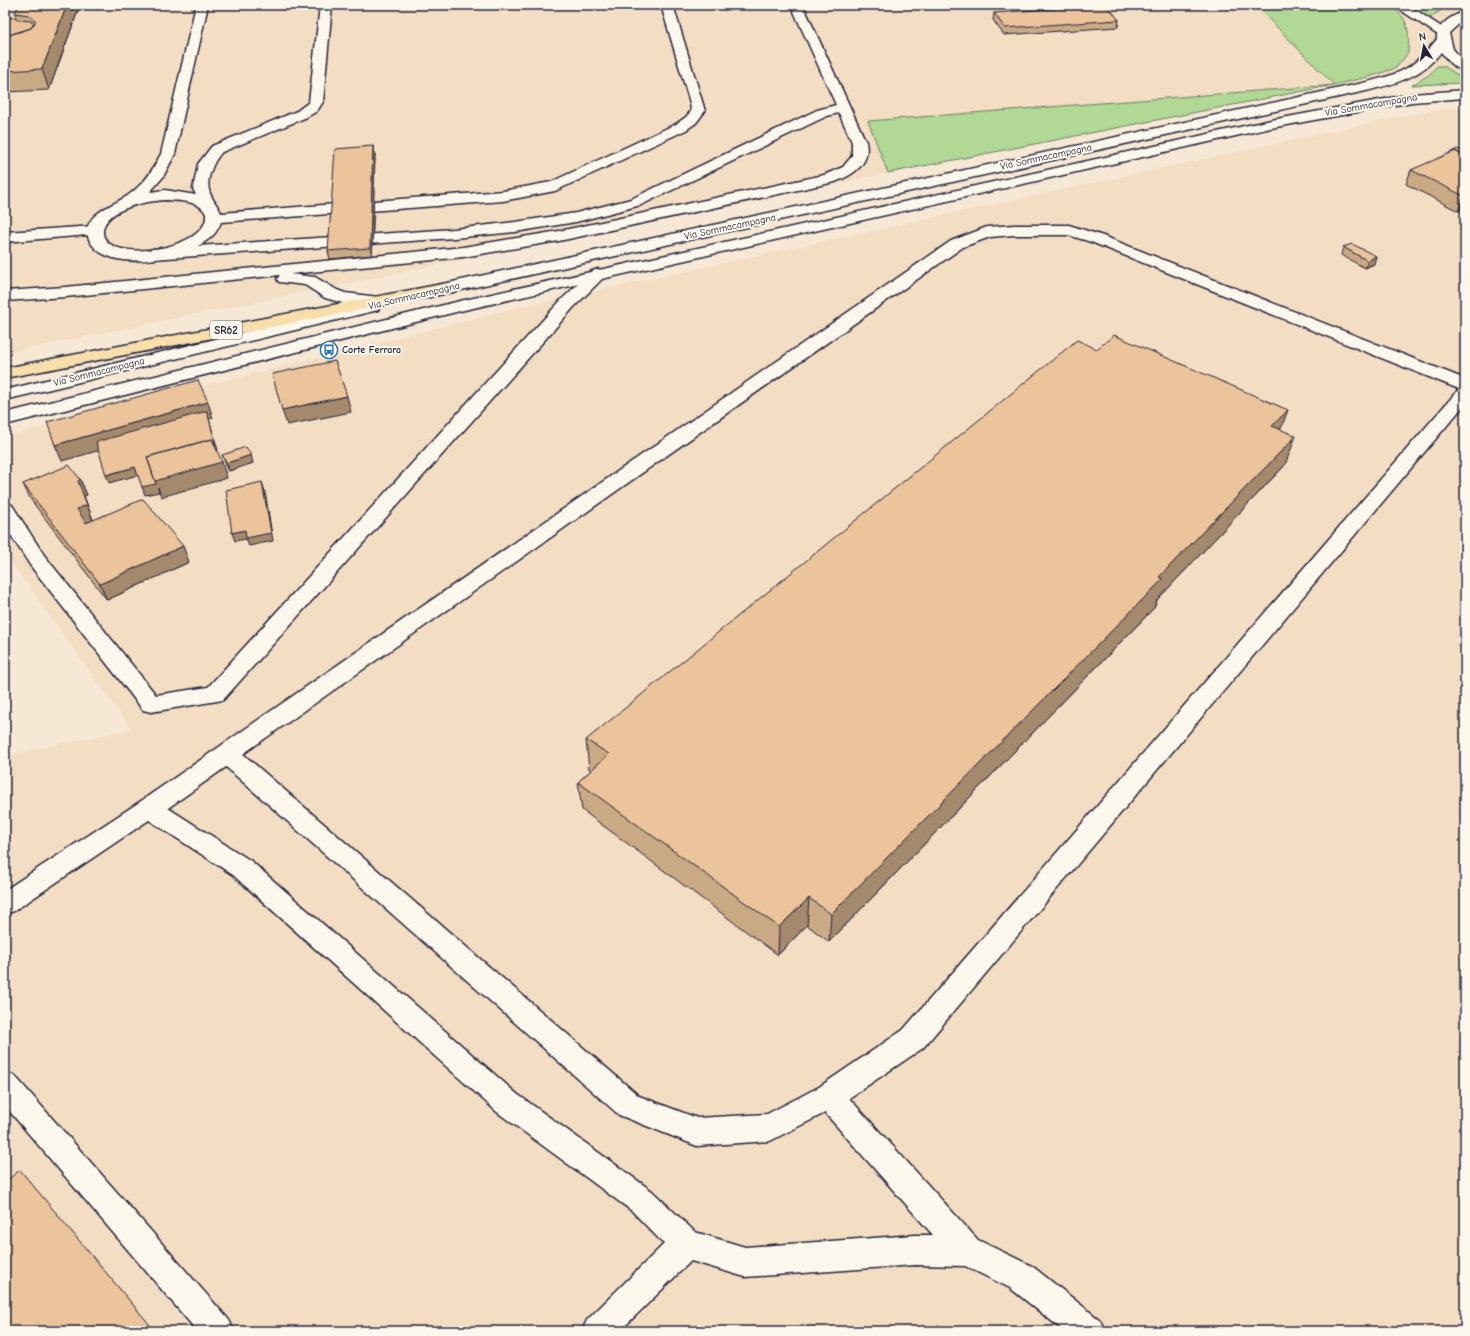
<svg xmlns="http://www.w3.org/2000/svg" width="1470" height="1336" viewBox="0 0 1470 1336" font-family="'Comic Neue',sans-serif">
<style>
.built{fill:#f3ddc3}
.green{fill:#b1d894;stroke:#6a7d68}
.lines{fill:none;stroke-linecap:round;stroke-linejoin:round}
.lane-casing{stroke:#22223b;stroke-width:3}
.street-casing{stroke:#22223b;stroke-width:3}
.secondary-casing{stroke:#22223b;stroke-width:3}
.highway-casing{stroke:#22223b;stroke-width:3}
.lane{fill:#fbf7ec;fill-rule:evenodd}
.street{fill:#fbf7ec;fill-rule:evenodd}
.secondary{fill:#fbf7ec;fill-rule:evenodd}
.highway{fill:#f8deab;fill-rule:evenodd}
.wall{fill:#caa985;stroke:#22223b}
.shaded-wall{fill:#a4896c;stroke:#22223b}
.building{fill:#ebc49b;stroke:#22223b}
.labels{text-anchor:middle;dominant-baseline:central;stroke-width:4;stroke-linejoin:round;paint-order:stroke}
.far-street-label{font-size:10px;fill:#22223b;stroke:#fbf7ec}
.far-poi-label{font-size:10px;font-weight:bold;fill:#22223b;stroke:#fbf7ec;text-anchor:start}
.shield{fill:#fbf7ec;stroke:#636270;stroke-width:1}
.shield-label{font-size:11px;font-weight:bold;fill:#22223b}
</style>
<rect width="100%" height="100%" fill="#f6e8d4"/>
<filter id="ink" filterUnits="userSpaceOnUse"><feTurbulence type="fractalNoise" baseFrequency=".025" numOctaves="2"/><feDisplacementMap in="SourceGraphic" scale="8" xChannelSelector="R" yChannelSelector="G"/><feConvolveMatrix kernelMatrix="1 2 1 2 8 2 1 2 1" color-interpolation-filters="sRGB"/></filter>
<g filter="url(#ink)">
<path class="built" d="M5 5H1465V76L868 121 888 173 5 353Z
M1465 107V1331H5V756L131 729 5 554V438L75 418 525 306 1417 113Z"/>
<path class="green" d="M1255 5H1387C1410 16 1409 31 1408 53L1396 68 1372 76 1334 85 888 173 868 121 1334 85Z
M1411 5H1452L1443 9 1430 18 1424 17Z
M1437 66H1444L1465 80V83L1412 85 1429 75Z"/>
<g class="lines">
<defs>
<path id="lane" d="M791 5H803L866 142C871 164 853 175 835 182L559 241 463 257 290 274 315 277 337 290 345 293 379 297 381 301 379 305 373 306 343 303 325 298 305 285 279 282 277 279 280 275 65 297 5 301V291L65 287 463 247 559 231 824 175 843 167 852 156V142L839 113 827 116 641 205 576 222 515 232 454 238 153 259 147 257 145 254 147 251 153 249 454 229 515 222 576 213 631 199 817 110 836 105Z
M1014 225H1069L1103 236 1465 379V404L923 1048 849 1098 978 1240 1032 1266 1100 1320 1105 1331H1064L1010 1288 965 1266 915 1265 745 1277 691 1261 620 1331H582L587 1320 664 1244 632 1211 497 1112 233 875 149 820 14 911 5 914V890L141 801 951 241 987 227ZM1014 235H1068L1091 242 1459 389 903 1030 819 1087 767 1114 697 1118 639 1096 243 754 963 247 990 237ZM226 767 619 1115 697 1146 770 1141 825 1113 933 1235H915L745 1247 695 1232 652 1191 517 1094 251 861 168 808Z
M94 226 100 228 102 231 100 234 5 242V232Z
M5 1072 15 1076 229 1320 234 1331H197L5 1106Z"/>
<path id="street" d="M196 5H208L175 154 163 177 150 192 165 190 196 195 193 189 198 164 212 146 297 111 309 102 320 5H332L323 102 317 111 307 117 222 152C214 160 206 178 209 190 211 199 218 205 221 213L503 191 551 182 676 124 686 117 691 111 690 103 661 5H673L705 111 696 123 686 130 555 191 503 201 221 222C218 230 213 237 206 241 182 258 120 271 96 249 92 245 88 239 87 233 87 214 109 207 122 199 128 196 134 191 139 186 149 178 154 166 161 154ZM165 200C178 201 200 200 206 214 206 218 206 222 203 226 190 248 130 258 110 244 105 240 103 237 103 231 105 208 148 201 165 200Z
M1393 5H1408L1449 32 1448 35H1438Z
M598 269 604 271 606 274 604 277 574 307 223 700 151 712 143 710 30 565 5 526V504L12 505 44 555 156 695 208 687 562 299 592 271Z"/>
<path id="secondary" d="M1465 12V21L1459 24 1449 33 1453 49 1465 63V73L1451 64 1441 52C1422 77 1395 84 1366 91L425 298 419 297 417 293 419 289 425 288 1363 83C1402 73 1411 71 1437 39 1436 25 1452 15 1465 12Z
M1465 90V98L1412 102 1271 128 460 311 5 425V413L460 301 1271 120 1412 94Z
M372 301 378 302 380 306 378 310 5 400V390Z"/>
<path id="highway" d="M447 283 453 284 455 288 453 292 5 378V368Z"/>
</defs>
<use href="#lane" class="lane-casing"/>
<use href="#street" class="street-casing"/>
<use href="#secondary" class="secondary-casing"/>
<use href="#highway" class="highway-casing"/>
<use href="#lane" class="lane"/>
<use href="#street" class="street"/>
<use href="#secondary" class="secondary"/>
<use href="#highway" class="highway"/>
</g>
<path class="wall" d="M80 5 49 90 5 92V19L16 17 15 13Z
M994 13 1119 20 1118 27 1004 35 993 20Z
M1465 152V208L1458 211 1406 184 1411 170Z
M375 154 372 255 330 259 328 251Z
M1343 247 1374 264 1365 268 1341 255Z
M1281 430 1285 465 1157 600 1154 608 829 942 807 925 778 955 582 810 578 782 591 770 589 769 586 740Z
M222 455 253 463 229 471 225 463Z
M80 479 87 495 84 496 93 520 189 562 107 600 31 500 23 484Z"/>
<path class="shaded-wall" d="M67 5H80L49 90 42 69Z
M373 146 375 154 372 255 370 248Z
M1465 195V208L1458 211 1464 196Z
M1376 256 1374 264 1365 268 1368 261Z
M347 396 351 412 287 425 282 410Z
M208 402 213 418 209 419 218 450 217 454 222 462 227 478 161 497 158 487 159 492 145 495 142 487 150 465 209 419 62 461 55 445Z
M1288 410 1277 439 1272 426Z
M1296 436 1285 465 1157 600 1154 608 829 942 831 914Z
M251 455 253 463 229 471 227 463Z
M135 467 138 475 109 483 106 475Z
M80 479 87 495 84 496 93 521 84 525 77 509 78 481Z
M262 482 265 491 273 541 249 546 246 539 235 541 232 533 245 530Z
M183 546 189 562 107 600 100 584Z
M809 898 807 925 778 955 779 927Z"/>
<path class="building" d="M19 5H67L42 69 5 71V37L6 36 31 28 36 21 29 15 15 13Z
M1107 5 1119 20 1005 28 994 13Z
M16 17 17 20 31 21 34 23 31 28 6 36 5 37V19Z
M373 146 370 248 328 251 335 149Z
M1457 149 1465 152V156L1455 151 1448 154Z
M1455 151 1465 156V195L1464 196 1411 170Z
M1352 244 1376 256 1368 261 1343 247Z
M1114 335 1288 410 1272 426 1296 436 1159 577 1163 579 831 914 809 898 779 927 578 782 609 754 586 740 1077 340 1097 349Z
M335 361 347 396 282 410 272 374Z
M198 380 208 402 55 445 47 422Z
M207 411 215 442V445L212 439 147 457 156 484 142 487 135 467 106 475 96 442Z
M212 439 222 462 155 481 147 457Z
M246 447 251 455 227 463 222 455Z
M69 465 80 479 78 481 87 505 77 509 86 523 143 499 183 546 100 584 23 484Z
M262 482 271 533 246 538 245 530 232 533 226 490Z
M20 1170 155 1331H5V1182Z"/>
</g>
<defs>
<symbol id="bus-ring" viewBox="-11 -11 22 22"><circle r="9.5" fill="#fbf7ec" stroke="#1f6fb2" stroke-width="1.5"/><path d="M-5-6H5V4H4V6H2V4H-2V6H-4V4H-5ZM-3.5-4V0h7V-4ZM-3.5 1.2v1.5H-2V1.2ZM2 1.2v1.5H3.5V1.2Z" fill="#1f6fb2"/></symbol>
</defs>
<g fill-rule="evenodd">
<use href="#bus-ring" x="319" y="340" width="20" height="20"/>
</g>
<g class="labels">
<g class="far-street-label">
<text transform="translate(1371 105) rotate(-10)">Via Sommacampagna</text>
<text transform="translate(1046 157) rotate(-12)">Via Sommacampagna</text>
<text transform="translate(730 227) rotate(-12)">Via Sommacampagna</text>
<text transform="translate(414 296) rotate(-13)">Via Sommacampagna</text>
<text transform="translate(99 372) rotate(-14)">Via Sommacampagna</text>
</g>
<g class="far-poi-label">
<text x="342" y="350">Corte Ferrara</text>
</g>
<rect class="shield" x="210" y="321" width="32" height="18" rx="3"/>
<g class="shield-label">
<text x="226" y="330">SR62</text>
</g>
</g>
<rect width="1470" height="1336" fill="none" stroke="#fbf7ec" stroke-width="20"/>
<rect x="10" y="10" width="1450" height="1316" fill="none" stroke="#22223b" stroke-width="1.5" filter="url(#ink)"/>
<g transform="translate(1424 46) rotate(350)" stroke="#fbf7ec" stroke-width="3" paint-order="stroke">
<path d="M0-3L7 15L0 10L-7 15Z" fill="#22223b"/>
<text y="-6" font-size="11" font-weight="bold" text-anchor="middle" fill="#22223b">N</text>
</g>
</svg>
